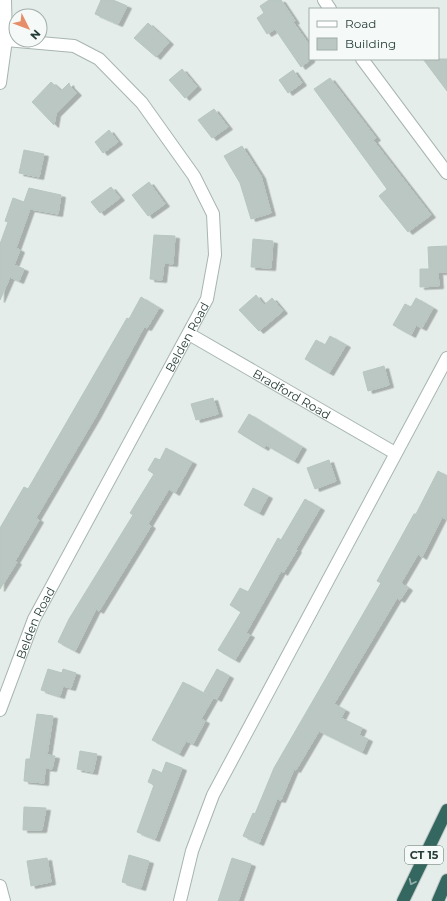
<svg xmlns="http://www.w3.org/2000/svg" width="447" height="901" viewBox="0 0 447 901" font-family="Montserrat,sans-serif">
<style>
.building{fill:#bac7c2;stroke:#b7c6c0;filter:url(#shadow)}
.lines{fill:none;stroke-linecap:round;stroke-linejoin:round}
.minor-casing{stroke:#a7b5b0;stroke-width:14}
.highway-casing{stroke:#c2c9c7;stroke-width:14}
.minor{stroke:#fff;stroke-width:12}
.highway{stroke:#33675f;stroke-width:12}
.oneway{stroke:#94b0ab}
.labels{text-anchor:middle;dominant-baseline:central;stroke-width:3;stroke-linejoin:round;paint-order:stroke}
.shield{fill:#f5f9f7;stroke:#637571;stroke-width:1}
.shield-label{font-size:11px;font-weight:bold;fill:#253d38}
.street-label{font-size:12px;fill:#253d38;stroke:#f5f9f7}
</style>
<defs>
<filter id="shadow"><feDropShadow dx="4.5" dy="2.5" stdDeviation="0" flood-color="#0004"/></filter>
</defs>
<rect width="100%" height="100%" fill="#e4ede9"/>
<path class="building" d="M101 0H113L127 6 118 24 95 14Z
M269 0H281L295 21 293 22 310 46V60L301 67 275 29 267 34 257 18 264 13 260 6Z
M148 23 169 42 156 57 134 38Z
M423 59H447V91Z
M182 69 197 87 185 98 169 80Z
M293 70 302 83 288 93 279 80Z
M330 78 376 138 373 140 431 215 408 232 379 196 387 189 314 89Z
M51 82 61 91 69 83 70 86 77 93 56 114 54 125 32 102Z
M214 109 228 127 212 138 198 120Z
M109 130 118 142 103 153 95 142Z
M242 146 261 176 271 213 251 219 240 183 224 156Z
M24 150 44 154 39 177 19 173Z
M149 182 165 204 148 216 132 195Z
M111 187 120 198 100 213 91 202Z
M29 188 61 195 58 214 30 209 16 248 20 250 14 265 24 269 19 281 10 277 0 300V244L8 222 5 221 13 198 24 202Z
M154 235 175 236 173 264 164 263 162 280 150 279Z
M253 239 273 241 271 268 251 267Z
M447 246V272H438L439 286 420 287V269H429L428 247Z
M256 295 264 305 272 298 283 311 259 331 239 310Z
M141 297 159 308 147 328 144 327 96 416 36 518 39 520 15 561 17 562 0 589V528L24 487 28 489 127 318 129 319Z
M416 298 433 308 422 328 416 325 411 335 393 325 405 304 411 307Z
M330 336 346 345 329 373 305 359 316 340 325 345Z
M384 366 389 385 368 391 363 372Z
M213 398 218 414 196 420 191 404Z
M249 414 302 447 294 461 266 445 264 448 238 432Z
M166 448 192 462 175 493 169 489 148 524 151 526 99 611 96 609 75 651 58 642 69 619 133 515 130 513 154 474 148 470 155 458 160 460Z
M329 460 336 481 315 489 307 468Z
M438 471 447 476V520L442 517 422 557 418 554 401 583 408 588 400 600 397 598 334 704 345 710 341 718 362 728 359 735 368 739 362 752 319 731 296 770 294 769 281 800 277 799 259 843 243 836 253 813 255 814 274 768 381 583 377 581 414 514H416Z
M253 488 268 496 259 513 244 505Z
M305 499 320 508 296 549 297 550 283 573 281 571 246 633 250 635 235 660 218 650 241 612 230 605 240 588 248 592 278 538 281 540Z
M48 669 62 673 63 669 76 673 71 688 63 686 60 696 41 690Z
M217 669 229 676 217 699 204 692Z
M183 682 213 698 201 719 205 721 193 744 186 741 179 754 152 740Z
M37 714 53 716 47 755 55 756 52 769 45 768 44 783 24 781 26 759H30Z
M80 751 97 754 93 772 77 769Z
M166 762 182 768 155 839 137 832 154 785 148 782 153 769 162 773Z
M24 807 46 808 42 830H23Z
M129 855 149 861 141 888 122 882Z
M47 858 51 882 31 886 27 861Z
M232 858 251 864 238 901H218Z"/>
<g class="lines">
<defs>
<g id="minor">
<path d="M324 0 330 9"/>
<path d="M362 59 447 173"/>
<path d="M0 83 6 40 5 0"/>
<path id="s1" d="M189 334 395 453"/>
<path id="s2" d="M0 710 34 619 207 299 215 255 213 214 194 176 142 103 99 59 74 46 6 40"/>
<path d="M0 886 4 901"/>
<path d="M180 901 192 851 213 795 447 358"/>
</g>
<path id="highway" d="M403 901 447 810
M438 901 447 880"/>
</defs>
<use href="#minor" class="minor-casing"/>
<use href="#highway" class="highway-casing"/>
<use href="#minor" class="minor"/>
<use href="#highway" class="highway"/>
</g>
<defs><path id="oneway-chevron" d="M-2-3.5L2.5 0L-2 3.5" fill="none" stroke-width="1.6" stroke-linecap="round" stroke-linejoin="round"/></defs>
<use class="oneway" href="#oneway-chevron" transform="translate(412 882) rotate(115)"/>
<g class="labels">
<rect class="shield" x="405" y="846" width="38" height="18" rx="3"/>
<g class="shield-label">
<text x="424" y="855">CT 15</text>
</g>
<g class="street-label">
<text stroke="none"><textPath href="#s2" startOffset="418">Belden Road</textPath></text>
<text stroke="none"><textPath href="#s1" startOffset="119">Bradford Road</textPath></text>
<text stroke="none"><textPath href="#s2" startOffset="94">Belden Road</textPath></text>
</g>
</g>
<rect x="309" y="8" width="130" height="52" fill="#f5f9f7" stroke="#a2aeab"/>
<rect x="317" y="21" width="20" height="6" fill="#ffffff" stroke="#a2aeab"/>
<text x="345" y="28" font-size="12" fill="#253d38">Road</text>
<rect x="317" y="38" width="20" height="12" fill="#bac7c2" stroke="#a2aeab"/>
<text x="345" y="48" font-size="12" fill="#253d38">Building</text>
<g transform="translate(28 28) rotate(132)"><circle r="19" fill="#f5f9f7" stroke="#a2aeab"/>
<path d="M0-3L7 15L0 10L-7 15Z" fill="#e68e69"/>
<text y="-6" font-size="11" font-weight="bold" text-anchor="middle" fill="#253d38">N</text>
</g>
</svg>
